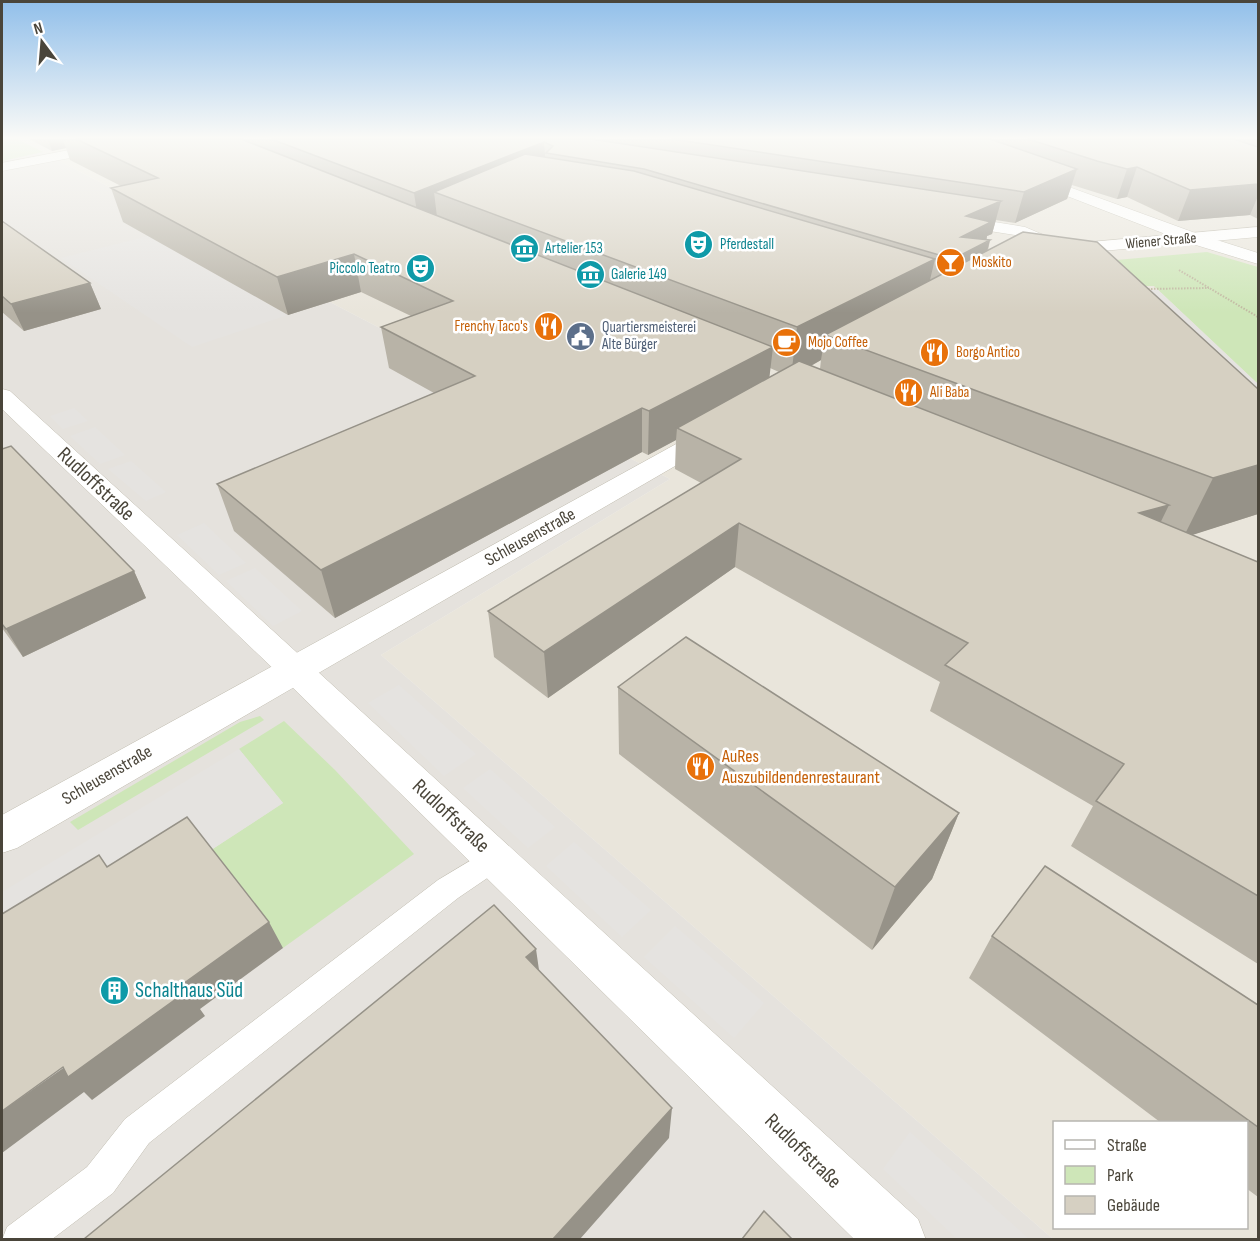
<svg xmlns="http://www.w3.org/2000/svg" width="1260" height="1241" viewBox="0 0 1260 1241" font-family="'Sofia Sans Condensed',sans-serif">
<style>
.residential{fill:#e9e5db;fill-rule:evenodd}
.industrial{fill:#e5e2dd}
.green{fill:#cee6b8}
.parking{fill:#e5e3e0}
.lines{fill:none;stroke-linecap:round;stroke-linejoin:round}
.service-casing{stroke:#c0bcaf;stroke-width:1}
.minor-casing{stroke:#c0bcaf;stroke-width:1}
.tertiary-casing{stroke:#c0bcaf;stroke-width:1}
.path{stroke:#c1b8a1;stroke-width:2;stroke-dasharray:1.5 1.5;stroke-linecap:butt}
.service{fill:#fff;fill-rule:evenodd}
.minor{fill:#fff;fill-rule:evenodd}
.tertiary{fill:#fff;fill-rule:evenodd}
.wall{fill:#b8b3a7;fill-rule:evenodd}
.shaded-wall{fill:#969288}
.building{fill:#d6d0c2;stroke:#969288;stroke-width:1.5}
.labels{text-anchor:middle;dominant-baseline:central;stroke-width:5;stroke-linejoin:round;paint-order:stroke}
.far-street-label{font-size:15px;fill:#4a453a;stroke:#fff}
.far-culture-label{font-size:15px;fill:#0d838f;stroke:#fff;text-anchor:start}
.far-food-label{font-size:15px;fill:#c56008;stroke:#fff;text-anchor:start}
.far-service-label{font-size:15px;fill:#4e5e75;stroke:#fff;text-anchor:start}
.street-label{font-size:18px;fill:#4a453a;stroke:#fff}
.food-label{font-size:18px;fill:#c56008;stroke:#fff;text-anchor:start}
.near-street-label{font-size:21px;fill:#4a453a;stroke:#fff}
.near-culture-label{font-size:21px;fill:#0d838f;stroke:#fff;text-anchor:start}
</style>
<rect width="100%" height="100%" fill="#f5f3ed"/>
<path class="residential" d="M17 139H1258V1239H1053L381 655 670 479ZM1054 1122H1246V1228H1054Z"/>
<path class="industrial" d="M2 139H17L670 479 381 655 1053 1239 2 1240Z"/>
<path class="green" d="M2 139H17L43 152 2 161Z
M1207 252 1258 267V384L1154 286H1145L1116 260Z
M260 716 264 720 78 830 70 822 240 722Z
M284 721 335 770 414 854 283 948 208 852 283 803 239 749Z"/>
<path class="parking" d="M148 236 288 315 192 347 61 258Z
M1135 290H1158L1258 384V410Z
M74 408 88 421 63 429 50 416Z
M95 427 125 455 100 464 70 436Z
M131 461 166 492 146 501 108 469Z
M204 523 246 563 219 575 177 535Z
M255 568 302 611 273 626 226 581Z
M399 685 476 754 444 776 368 703Z
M239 749 283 803 208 852 2 970V892Z
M490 769 555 827 528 848 463 788Z
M574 842 651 910 622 937 546 866Z
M675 926 764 1003 734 1038 644 957Z
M910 1132 1029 1239H957L883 1169Z"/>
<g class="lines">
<defs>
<path id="service" d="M495 846 505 850 509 858 505 866 458 898 149 1143 113 1193 51 1240H2L7 1227 87 1167 125 1119 438 880Z"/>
<path id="minor" d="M127 139H155L148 143 2 171V163Z
M1028 172 1198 234 1258 253V264L1186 242 1023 179 1021 176Z
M951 215 1025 227 1069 246 1072 250 1063 255 1015 235 945 224 943 220 945 216Z
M2 389 10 391 918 1219 926 1240H855L283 678 2 409Z"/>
<path id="tertiary" d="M1258 227V237L1057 255 1048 250 1057 245Z
M716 424 725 427 729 432 725 437 17 848 2 853V815L707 427Z"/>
</defs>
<use href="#service" class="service-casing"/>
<use href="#minor" class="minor-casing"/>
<use href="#tertiary" class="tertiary-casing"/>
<path class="path" d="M1179 270 1258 317
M1145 289 1209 288"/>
<use href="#service" class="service"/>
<use href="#minor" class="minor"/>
<use href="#tertiary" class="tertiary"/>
</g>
<path class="wall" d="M29 139H1258V219L1250 215 1178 221 1127 197 1117 199 1072 185 1067 199 1015 223 996 220 992 234 987 236 986 240H990L988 251 1258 389V514L1191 535 1258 562V964L1071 846 1093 806 930 711 940 682 735 567 548 698 494 657 488 611 701 483 675 469 676 440 648 455 642 452 335 618 234 531 217 484 434 393 389 368 381 327 411 316 361 292 288 315 123 222 111 188 121 186 70 160 66 148 52 151ZM821 360 820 369 811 366ZM770 368 779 372 769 377Z
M2 221 90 283 101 309 24 331 2 312Z
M2 449 134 571 146 598 23 657 2 628Z
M618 687 959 813 932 879 872 950 619 754Z
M992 936 1258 1005V1197L1246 1188V1122H1160L969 978Z"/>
<path class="shaded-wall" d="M48 139H62L66 148 52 151Z
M544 142 546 170 434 192 437 217 419 225 414 193Z
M1137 167 1127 197 1117 199 1127 169Z
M1077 169 1067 199 1015 223 1024 192Z
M1258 184V196L1250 215 1178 221 1190 190Z
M1001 201 992 234 987 236 986 243 990 240 981 275 944 294 953 259 966 216Z
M354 254 361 292 288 315 277 277Z
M935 259 924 305 825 335 821 360 791 377 797 327Z
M90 283 101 309 24 331 11 304Z
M773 347 768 389 677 428 676 440 648 455 649 411Z
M642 408V452L335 618 321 570Z
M1258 465V514L1183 538 1213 478Z
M1169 505 1148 548 1139 513Z
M739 523 735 567 548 698 544 652Z
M134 571 146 598 23 657 6 629Z
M959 813 932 879 872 950 895 887Z
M269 922 283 948 200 1009 205 1016 92 1100 84 1092 2 1153V1111L183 984Z
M536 949 541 984 526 957Z
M672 1108 669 1138 580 1239H553Z"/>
<path class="building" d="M76 139H241L773 347 649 411 642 408 321 570 217 484 475 376 381 327 453 301 354 254 277 277 111 188 158 178Z
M271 139H591L1001 201 966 216 991 222 961 237 990 240 953 259 644 169 546 153 553 146 544 142 414 193Z
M672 139H990L1077 169 1024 192Z
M1028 139H1234L1258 147V184L1190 190 1137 167 1127 169 1097 161Z
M525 154 634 171 935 259 797 327 434 192Z
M2 221 90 283 11 304 2 296Z
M1023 232 1097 242 1258 389V465L1213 478 825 335Z
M799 361 1169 505 1139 513 1258 562V896L1096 801 1124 764 945 665 968 643 739 523 544 652 488 611 741 459 677 428Z
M11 446 134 571 6 629 2 624V449Z
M686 637 959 813 895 887 618 687Z
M187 817 269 922 183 984 187 991 68 1077 63 1067 2 1111V914L99 855 107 867Z
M1045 866 1258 1005V1127L992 936Z
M494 905 536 949 526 957 672 1108 553 1239H84Z
M764 1211 792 1239H742Z"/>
<linearGradient id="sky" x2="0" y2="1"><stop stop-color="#91bfea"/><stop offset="0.44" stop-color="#fafaf7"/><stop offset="1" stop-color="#fafaf7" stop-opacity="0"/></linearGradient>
<rect width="1260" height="313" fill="url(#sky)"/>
<defs>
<symbol id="theatre-disc" viewBox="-11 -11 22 22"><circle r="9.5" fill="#0f9aa8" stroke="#fff"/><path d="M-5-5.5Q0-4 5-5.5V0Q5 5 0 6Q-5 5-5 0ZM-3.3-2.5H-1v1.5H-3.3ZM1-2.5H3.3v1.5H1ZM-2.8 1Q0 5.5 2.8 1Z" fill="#fff"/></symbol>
<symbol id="museum-disc" viewBox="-11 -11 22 22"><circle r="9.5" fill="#0f9aa8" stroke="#fff"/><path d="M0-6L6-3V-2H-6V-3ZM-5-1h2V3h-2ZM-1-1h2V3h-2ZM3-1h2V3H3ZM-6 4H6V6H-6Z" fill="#fff"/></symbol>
<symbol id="bar-disc" viewBox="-11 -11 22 22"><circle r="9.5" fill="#e8710a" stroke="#fff"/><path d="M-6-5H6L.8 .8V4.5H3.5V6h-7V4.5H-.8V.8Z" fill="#fff"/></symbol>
<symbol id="restaurant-disc" viewBox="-11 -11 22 22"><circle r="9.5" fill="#e8710a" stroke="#fff"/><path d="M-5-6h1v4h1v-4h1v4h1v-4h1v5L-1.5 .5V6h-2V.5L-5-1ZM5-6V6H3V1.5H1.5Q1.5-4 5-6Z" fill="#fff"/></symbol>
<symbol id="civic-disc" viewBox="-11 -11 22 22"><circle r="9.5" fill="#5c6f8a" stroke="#fff"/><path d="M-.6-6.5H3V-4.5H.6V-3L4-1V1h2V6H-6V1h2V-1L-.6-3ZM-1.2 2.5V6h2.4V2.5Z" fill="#fff"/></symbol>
<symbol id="cafe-disc" viewBox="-11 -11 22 22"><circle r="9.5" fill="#e8710a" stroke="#fff"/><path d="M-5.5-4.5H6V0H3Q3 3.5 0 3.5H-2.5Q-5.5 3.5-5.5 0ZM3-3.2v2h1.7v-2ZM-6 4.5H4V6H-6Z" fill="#fff"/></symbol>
<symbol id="building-disc" viewBox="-11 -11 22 22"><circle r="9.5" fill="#0f9aa8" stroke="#fff"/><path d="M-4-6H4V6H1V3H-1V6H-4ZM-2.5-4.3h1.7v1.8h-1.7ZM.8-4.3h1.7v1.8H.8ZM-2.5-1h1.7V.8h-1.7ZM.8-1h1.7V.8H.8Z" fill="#fff"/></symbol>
</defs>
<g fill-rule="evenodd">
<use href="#theatre-disc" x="682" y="228" width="33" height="33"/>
<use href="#museum-disc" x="508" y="232" width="33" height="33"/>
<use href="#bar-disc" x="934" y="246" width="33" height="33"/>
<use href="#theatre-disc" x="404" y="252" width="33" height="33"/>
<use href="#museum-disc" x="574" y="258" width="33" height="33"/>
<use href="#restaurant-disc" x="532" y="310" width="33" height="33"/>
<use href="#civic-disc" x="564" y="320" width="33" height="33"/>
<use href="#cafe-disc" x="770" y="326" width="33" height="33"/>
<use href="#restaurant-disc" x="918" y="336" width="33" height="33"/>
<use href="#restaurant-disc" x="892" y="376" width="33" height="33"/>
<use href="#restaurant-disc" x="684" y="750" width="33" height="33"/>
<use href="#building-disc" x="98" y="974" width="33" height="33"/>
</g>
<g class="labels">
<g class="far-street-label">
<text transform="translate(1161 241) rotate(-5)">Wiener Straße</text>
</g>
<g class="far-culture-label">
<text x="720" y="244">Pferdestall</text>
<text x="545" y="248">Artelier 153</text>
<text x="400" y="268" text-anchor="end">Piccolo Teatro</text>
<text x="611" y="274">Galerie 149</text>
</g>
<g class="far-food-label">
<text x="972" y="262">Moskito</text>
<text x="528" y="326" text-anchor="end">Frenchy Taco's</text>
<text x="808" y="342">Mojo Coffee</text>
<text x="956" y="352">Borgo Antico</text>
<text x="930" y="392">Ali Baba</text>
</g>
<g class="far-service-label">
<text x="602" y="327">Quartiersmeisterei<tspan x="602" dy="17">Alte Bürger</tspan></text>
</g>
<g class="street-label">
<text transform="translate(530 537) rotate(-29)">Schleusenstraße</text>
<text transform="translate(107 775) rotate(-30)">Schleusenstraße</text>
</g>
<g class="food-label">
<text x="722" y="756">AuRes<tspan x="722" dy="21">Auszubildendenrestaurant</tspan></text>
</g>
<g class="near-street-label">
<text transform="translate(96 484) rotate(43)">Rudloffstraße</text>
<text transform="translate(451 816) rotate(43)">Rudloffstraße</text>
<text transform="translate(803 1151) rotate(44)">Rudloffstraße</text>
</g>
<g class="near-culture-label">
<text x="135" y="990">Schalthaus Süd</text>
</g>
</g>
<rect width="1260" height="1241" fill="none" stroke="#4a453a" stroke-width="6"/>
<rect x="1053" y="1121" width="195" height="108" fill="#ffffff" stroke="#b7b5b0" stroke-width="1.5"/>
<rect x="1065" y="1140" width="30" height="9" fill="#ffffff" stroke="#b7b5b0" stroke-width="1.5"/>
<text x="1107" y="1151" font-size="18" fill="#4a453a">Straße</text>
<rect x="1065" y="1166" width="30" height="18" fill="#cee6b8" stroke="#b7b5b0" stroke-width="1.5"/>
<text x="1107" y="1181" font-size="18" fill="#4a453a">Park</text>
<rect x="1065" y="1196" width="30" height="18" fill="#d6d0c2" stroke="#b7b5b0" stroke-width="1.5"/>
<text x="1107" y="1211" font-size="18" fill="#4a453a">Gebäude</text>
<g transform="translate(42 42) rotate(344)" stroke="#ffffff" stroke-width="4.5" paint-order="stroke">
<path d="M0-4.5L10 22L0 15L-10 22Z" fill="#4a453a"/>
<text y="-9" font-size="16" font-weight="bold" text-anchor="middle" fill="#4a453a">N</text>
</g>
</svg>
